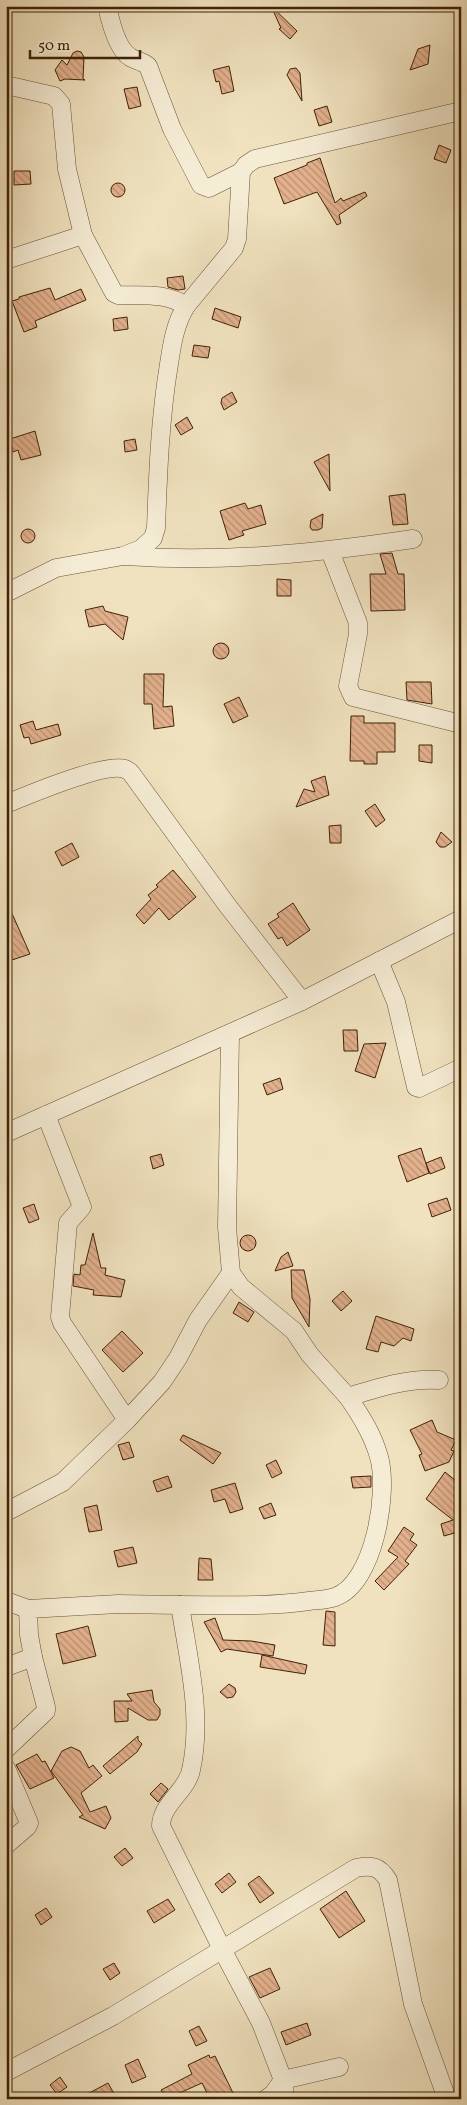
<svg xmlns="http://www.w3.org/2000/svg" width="467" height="2105" font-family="Vollkorn,serif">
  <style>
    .building { fill: url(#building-back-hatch); stroke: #3e2305 }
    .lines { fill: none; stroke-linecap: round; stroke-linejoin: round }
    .minor-casing { stroke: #6a5334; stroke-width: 19 }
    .minor { stroke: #f5ecd5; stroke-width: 18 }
  </style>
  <defs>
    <pattern id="building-back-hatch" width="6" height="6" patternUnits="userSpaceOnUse" patternTransform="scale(1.25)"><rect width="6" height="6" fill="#e3b18d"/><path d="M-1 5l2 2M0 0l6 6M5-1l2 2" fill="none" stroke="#b99071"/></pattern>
  </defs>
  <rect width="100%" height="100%" fill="#f0e2bf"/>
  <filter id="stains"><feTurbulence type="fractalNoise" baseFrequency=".004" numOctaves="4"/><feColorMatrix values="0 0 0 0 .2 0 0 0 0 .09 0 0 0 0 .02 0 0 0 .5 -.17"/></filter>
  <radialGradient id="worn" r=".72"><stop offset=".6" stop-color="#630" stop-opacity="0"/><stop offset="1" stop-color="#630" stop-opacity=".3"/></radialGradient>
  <g class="building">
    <polygon points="271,6 297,31 290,39 279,29 281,28"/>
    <polygon points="430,45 428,64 410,70 418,49"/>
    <polygon points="77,51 81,52 84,57 83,79 85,80 65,79 60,81 55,70 62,60 67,65 73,53"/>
    <polygon points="229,66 234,91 222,94 219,81 216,82 213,70"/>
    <polygon points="296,68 300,73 302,101 287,75 290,69"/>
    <polygon points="137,87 141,106 129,109 124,89"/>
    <polygon points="327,106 332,122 319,126 314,110"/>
    <polygon points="439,145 451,150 446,163 434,159"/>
    <polygon points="320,158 335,203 341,198 343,201 365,192 367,196 339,215 341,223 337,225 317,192 284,204 274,178 307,165 307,163"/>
    <polygon points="14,171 30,171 31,184 14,185"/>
    <circle cx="118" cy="190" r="7"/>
    <polygon points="183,276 185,289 178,290 168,287 167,278"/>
    <polygon points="50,288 55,300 81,289 86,300 35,321 37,327 24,332 12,301 19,299 19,297"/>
    <polygon points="215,308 241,317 238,328 212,319"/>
    <polygon points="127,317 128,329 114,331 113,319"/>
    <polygon points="194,345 210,347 208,358 192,356"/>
    <polygon points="232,392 237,402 224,410 221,403 222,398"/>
    <polygon points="187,417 193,428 181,435 175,425"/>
    <polygon points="35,431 41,455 21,460 18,450 13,452 10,439"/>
    <polygon points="135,439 137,450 125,452 124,441"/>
    <polygon points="329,454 330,491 314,462"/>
    <polygon points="405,494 408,524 393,525 389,496"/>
    <polygon points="245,503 248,509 261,505 266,524 242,531 244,535 229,540 220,511"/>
    <polygon points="323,514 322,528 318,530 312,530 310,527 311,520"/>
    <circle cx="28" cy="536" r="7"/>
    <polygon points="392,553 398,574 404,574 405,610 371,611 370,574 386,574 380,554"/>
    <polygon points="277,579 291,580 291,596 277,596"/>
    <polygon points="103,606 105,611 128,617 123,640 105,624 89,627 85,610"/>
    <circle cx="221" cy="651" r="8"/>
    <polygon points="144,674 164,674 163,707 172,706 174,726 154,729 152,704 144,704"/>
    <polygon points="406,682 431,682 432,704 407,700"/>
    <polygon points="239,697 248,716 233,723 224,704"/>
    <polygon points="351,716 364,716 364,723 395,723 395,752 377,752 377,764 364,764 364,761 350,761"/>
    <polygon points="33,721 36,730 58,724 61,735 31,744 29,737 24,738 20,725"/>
    <polygon points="419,745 432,745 432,763 419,761"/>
    <polygon points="325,776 329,795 296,807 304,789 315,792 311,781"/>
    <polygon points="375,804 385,820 376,827 365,811"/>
    <polygon points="341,825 341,843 330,843 329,826"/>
    <polygon points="441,832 452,842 445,847 440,847 436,842"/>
    <polygon points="72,843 79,857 62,866 55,852"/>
    <polygon points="173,870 196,897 169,920 159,908 144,924 136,915 151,899 148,895 158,887 156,885"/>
    <polygon points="6,900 30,954 6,962"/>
    <polygon points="293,903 310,930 287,946 282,937 278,939 268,924 279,917 277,914"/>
    <polygon points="343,1030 357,1030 358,1051 344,1051"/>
    <polygon points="386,1043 375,1078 355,1071 364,1044"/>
    <polygon points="280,1078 283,1089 267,1095 263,1084"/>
    <polygon points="421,1148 429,1173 407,1182 398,1156"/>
    <polygon points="161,1154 164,1165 153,1169 150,1157"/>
    <polygon points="441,1157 445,1168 430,1174 426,1163"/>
    <polygon points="447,1198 451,1210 432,1217 428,1204"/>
    <polygon points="34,1204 39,1219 29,1223 23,1208"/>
    <polygon points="93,1233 101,1268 106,1268 105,1275 125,1280 121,1297 93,1295 94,1290 73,1286 74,1274 80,1275 81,1265 85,1265"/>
    <circle cx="248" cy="1243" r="8"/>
    <polygon points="288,1252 293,1266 275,1271 281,1257"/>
    <polygon points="291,1270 304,1270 310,1299 309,1327 292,1298"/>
    <polygon points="343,1291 352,1301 341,1311 332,1301"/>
    <polygon points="239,1302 254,1312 248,1322 233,1313"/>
    <polygon points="376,1316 414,1329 411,1341 403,1338 394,1346 381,1342 378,1352 366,1349"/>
    <polygon points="122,1331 143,1353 123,1372 102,1350"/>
    <polygon points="432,1420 437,1432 456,1440 451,1450 454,1451 449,1462 425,1471 419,1455 422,1454 410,1430"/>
    <polygon points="183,1435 221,1453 213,1464 180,1440"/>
    <polygon points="129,1442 134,1457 123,1460 118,1445"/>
    <polygon points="276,1460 282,1473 272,1478 266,1465"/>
    <polygon points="445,1472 461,1485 461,1531 444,1536 441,1524 453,1520 426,1499"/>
    <polygon points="168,1476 172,1487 157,1492 153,1481"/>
    <polygon points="371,1476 371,1487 353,1488 351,1477"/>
    <polygon points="235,1483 243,1509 230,1513 225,1499 214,1502 211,1490"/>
    <polygon points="271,1503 276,1515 264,1519 259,1508"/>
    <polygon points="97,1505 102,1530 89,1532 84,1508"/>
    <polygon points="404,1527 414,1534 410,1540 417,1545 405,1561 409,1564 384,1590 375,1581 398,1557 388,1551"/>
    <polygon points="133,1547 137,1563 118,1567 114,1551"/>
    <polygon points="199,1558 211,1559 213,1580 198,1580"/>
    <polygon points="326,1611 335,1612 335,1646 323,1645"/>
    <polygon points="215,1618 223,1640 251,1641 275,1645 273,1656 227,1649 221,1652 204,1622"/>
    <polygon points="88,1626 96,1656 63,1664 56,1634"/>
    <polygon points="262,1655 307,1665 305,1674 260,1667"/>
    <polygon points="229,1684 235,1688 236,1692 233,1697 227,1698 220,1692"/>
    <polygon points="152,1690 154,1702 160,1709 160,1715 157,1720 148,1720 128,1708 128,1721 115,1722 114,1701 132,1701 127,1694"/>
    <polygon points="138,1736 138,1740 142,1744 137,1752 110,1774 103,1766"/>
    <polygon points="71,1747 80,1751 89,1768 93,1765 102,1776 81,1793 90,1812 106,1806 111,1818 105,1829 79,1817 83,1815 51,1771 62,1751"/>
    <polygon points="37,1754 42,1762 45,1761 54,1778 30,1789 16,1765"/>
    <polygon points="161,1783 168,1789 158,1802 150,1794"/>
    <polygon points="125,1848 133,1858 122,1866 114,1857"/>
    <polygon points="229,1873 236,1882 222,1893 215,1884"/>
    <polygon points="259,1876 274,1893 260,1903 248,1884"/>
    <polygon points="346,1891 365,1921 339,1938 320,1909"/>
    <polygon points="168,1899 175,1910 154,1923 147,1911"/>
    <polygon points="46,1908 52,1917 41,1925 35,1915"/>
    <polygon points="114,1963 120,1973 110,1980 103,1969"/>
    <polygon points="270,1968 280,1989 260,1998 249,1977"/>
    <polygon points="307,2023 311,2035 286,2045 281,2032"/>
    <polygon points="199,2026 207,2041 196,2046 189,2031"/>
    <polygon points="209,2055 210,2058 215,2056 233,2093 222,2099 210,2099 202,2083 166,2099 161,2090 192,2074 188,2065"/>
    <polygon points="138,2059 146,2077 132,2083 125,2065"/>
    <polygon points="60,2077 67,2087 57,2094 50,2085"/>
    <polygon points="108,2083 117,2099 78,2099"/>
  </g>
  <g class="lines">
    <defs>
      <g id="minor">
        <path d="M107,6C110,20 117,49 130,57C136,61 143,61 148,66L172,129L201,185L209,188L241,172"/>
        <path d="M6,85L54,96L61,104L67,169L83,235L114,293L118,295C142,296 165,292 186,306"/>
        <polyline points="6,260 83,235"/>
        <polyline points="330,551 358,623 358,634 348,686 353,697 461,724"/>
        <path d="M126,556C222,563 318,553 413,539"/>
        <path d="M6,593L56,568L123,556L141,549L153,538L156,528C158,473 160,418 169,364C172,344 175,324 186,306L234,248L237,239L241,172L246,165L255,159L461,111"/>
        <path d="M6,804C28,795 106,762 125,769C125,769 131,772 131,773L227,905L302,1001"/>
        <polyline points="379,961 396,1002 416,1087 419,1088 461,1068"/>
        <polyline points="230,1034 227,1227 231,1273"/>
        <polyline points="46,1115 82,1207 68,1223 60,1317 62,1323 127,1420"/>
        <polyline points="6,1133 302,1001 461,919"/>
        <polyline points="6,1512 63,1482 127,1420 162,1382 178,1358 198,1320 231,1273 241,1287 294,1331 310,1355 348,1397"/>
        <polyline points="6,1601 28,1609"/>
        <polyline points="6,1667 33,1657 29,1635 28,1609 118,1604 180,1605"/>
        <polyline points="6,1749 46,1711 46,1707 33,1657"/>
        <polyline points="6,1768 29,1823 27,1827 6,1845"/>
        <path d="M6,2072L113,2016L356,1868C372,1865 379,1866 388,1880L413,2004L447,2099"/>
        <path d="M266,2099L273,2094L283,2080L261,2023L223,1951L161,1826C161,1804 187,1791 191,1770C203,1716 188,1658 180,1605C223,1605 266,1607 309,1601C317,1600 327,1600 335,1597C374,1584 389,1492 379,1457C373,1435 361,1416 348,1397C377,1388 407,1378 439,1380"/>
        <polyline points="285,2099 283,2080 339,2067"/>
      </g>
    </defs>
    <use href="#minor" class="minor-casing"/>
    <use href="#minor" class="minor"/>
  </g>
  <rect width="467" height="2105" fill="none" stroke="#f0e2bf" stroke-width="25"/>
  <rect x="8" y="8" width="452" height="2090" fill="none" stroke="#3e2305" stroke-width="2.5"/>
  <rect x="12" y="12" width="442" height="2080" fill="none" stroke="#3e2305"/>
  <path d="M30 50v8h110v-8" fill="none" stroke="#3e2305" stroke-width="2.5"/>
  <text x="38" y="50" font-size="15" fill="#3e2305" stroke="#f5ecd5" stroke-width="4" paint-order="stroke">50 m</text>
  <rect width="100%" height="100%" filter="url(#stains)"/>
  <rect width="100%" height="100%" fill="url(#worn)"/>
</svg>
